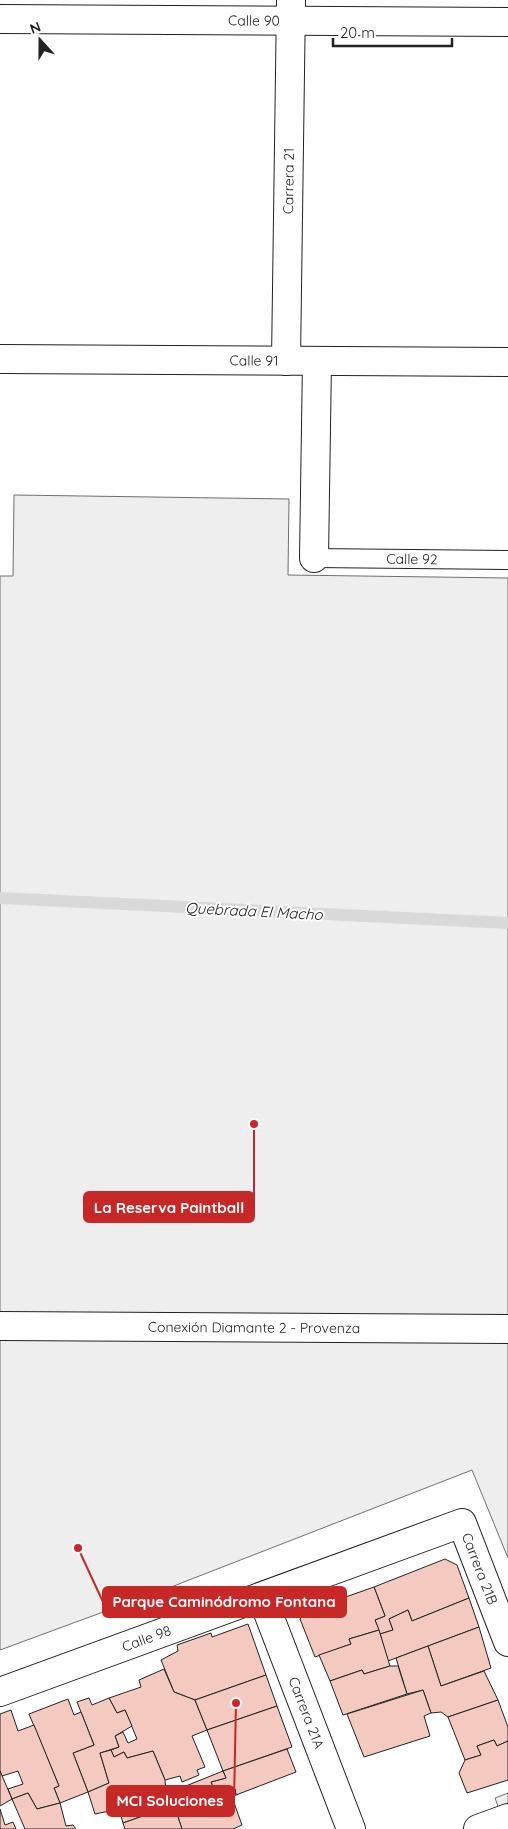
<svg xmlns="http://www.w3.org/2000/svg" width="508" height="1829" font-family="Quicksand,sans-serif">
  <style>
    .green { fill: #eee; stroke: #6f6f6f }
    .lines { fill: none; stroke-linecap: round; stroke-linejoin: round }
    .stream { stroke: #d9d9d9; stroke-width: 12 }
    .building { fill: #f3c9c0; stroke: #222 }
    .lane-casing { stroke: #222; stroke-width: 20 }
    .street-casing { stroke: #222; stroke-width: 30 }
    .secondary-casing { stroke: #222; stroke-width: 30 }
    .lane { stroke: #fff; stroke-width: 18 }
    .street { stroke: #fff; stroke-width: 28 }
    .secondary { stroke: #fff; stroke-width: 28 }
    .labels { text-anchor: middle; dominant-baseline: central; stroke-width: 4; stroke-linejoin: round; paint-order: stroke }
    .street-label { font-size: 14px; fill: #222; stroke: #fff }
    .water-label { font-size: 15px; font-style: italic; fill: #222; stroke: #fff }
    .leader { fill: none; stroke: #c62828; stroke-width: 2 }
    .callout-dot { fill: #c62828; stroke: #fff; stroke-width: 2 }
    .callout { fill: #c62828; stroke: #c62828; stroke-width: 2 }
    .callout-label { font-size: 15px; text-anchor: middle; font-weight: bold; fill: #fff }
  </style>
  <rect width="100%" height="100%" fill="#fff"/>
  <g class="green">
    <polygon points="14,495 289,499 288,575 508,578 508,1558 472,1470 171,1587 0,1650 0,576 13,576"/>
    <polygon points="508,1793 508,1809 500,1812 495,1798"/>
  </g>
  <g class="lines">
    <polyline class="stream" points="0,898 508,923"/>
  </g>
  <g class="building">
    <polygon points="445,1559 457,1565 469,1598 412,1621 408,1610 389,1619 393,1630 380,1634 375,1620 385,1616 374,1587"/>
    <polygon points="374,1587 385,1616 375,1620 379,1630 349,1639 351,1644 315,1657 300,1619 306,1611"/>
    <polygon points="469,1598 479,1627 388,1661 380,1634 393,1630 389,1619 408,1610 412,1621"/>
    <polygon points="248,1624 266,1675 195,1700 174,1692 161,1660 178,1651 177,1645 211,1633 212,1637"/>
    <polygon points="479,1627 491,1668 441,1686 428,1646"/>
    <polygon points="379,1630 390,1666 364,1674 362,1670 330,1681 319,1655 351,1644 349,1639"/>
    <polygon points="428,1646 441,1686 484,1671 498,1700 448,1717 441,1712 431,1713 423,1690 407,1694 396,1658"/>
    <polygon points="390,1666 398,1666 407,1694 343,1715 330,1681 362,1670 364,1674"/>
    <polygon points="164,1669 174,1692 195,1700 207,1730 192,1736 205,1767 197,1770 199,1775 182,1782 180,1776 165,1780 153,1751 127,1758 124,1752 114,1757 111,1750 119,1747 115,1736 123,1732 128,1743 137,1739 125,1710 117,1713 109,1698 141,1687 139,1680"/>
    <polygon points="266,1675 277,1706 207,1730 195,1700"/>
    <polygon points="423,1690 431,1713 424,1716 430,1736 364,1757 347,1714"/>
    <polygon points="89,1698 92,1705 109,1698 117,1713 125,1710 132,1726 115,1736 119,1747 100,1753 109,1783 88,1792 73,1753 94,1745 77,1702"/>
    <polygon points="68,1699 74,1715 81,1712 94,1745 73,1753 88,1792 60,1803 54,1788 59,1786 29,1714"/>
    <polygon points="498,1700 508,1727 508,1741 497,1746 494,1740 477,1746 481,1755 465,1760 448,1717"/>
    <polygon points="277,1706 292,1747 223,1771 207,1730"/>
    <polygon points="11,1710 18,1731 34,1725 59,1786 54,1788 60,1803 37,1809 28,1793 12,1799 8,1789 23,1784 18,1771 2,1776 0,1771 0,1714"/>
    <polygon points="494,1740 497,1746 508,1741 508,1780 467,1793 459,1773 465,1760 481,1755 477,1746"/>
    <polygon points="287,1749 296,1772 236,1795 235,1789 217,1797 211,1782 226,1778 223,1771"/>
    <polygon points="111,1750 114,1757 124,1752 127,1758 153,1751 165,1780 166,1794 223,1771 226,1778 211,1782 217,1797 235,1789 236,1795 232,1797 242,1825 233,1829 182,1829 174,1805 123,1823 119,1809 95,1814 88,1792 109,1783 100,1753"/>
    <polygon points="0,1771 12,1799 0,1806"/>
    <polygon points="28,1793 37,1809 60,1803 66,1826 73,1825 76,1829 25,1829 12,1799"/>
    <polygon points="174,1805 182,1829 125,1829 123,1823"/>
    <polygon points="0,1809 5,1825 13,1822 16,1829 0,1829"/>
  </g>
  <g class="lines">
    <defs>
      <g id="lane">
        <path id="s1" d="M314,558L508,560"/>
      </g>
      <g id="street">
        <path id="s2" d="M0,19L508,22"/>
        <path id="s3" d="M0,359L508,362"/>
        <path id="s4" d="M286,361L291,0"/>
        <polyline points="314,558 317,361"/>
        <path id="s5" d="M262,1597L351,1829"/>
        <path id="s6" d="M0,1692L462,1523L508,1642"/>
        <polyline points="478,1829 508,1818"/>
      </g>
      <g id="secondary">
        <path id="s7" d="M0,1326L508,1329"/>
      </g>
    </defs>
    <use href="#lane" class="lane-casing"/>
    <use href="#street" class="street-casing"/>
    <use href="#secondary" class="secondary-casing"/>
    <use href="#lane" class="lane"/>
    <use href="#street" class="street"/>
    <use href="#secondary" class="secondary"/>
  </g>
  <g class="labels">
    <g class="street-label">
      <text stroke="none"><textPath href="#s2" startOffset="254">Calle 90</textPath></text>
      <text stroke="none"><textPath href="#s4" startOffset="180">Carrera 21</textPath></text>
      <text stroke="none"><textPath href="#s3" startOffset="254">Calle 91</textPath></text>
      <text stroke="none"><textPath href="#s1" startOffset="98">Calle 92</textPath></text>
      <text stroke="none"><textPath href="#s7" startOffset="254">Conexión Diamante 2 - Provenza</textPath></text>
      <text stroke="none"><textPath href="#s6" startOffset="541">Carrera 21B</textPath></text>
      <text stroke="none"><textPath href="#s6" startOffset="156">Calle 98</textPath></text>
      <text stroke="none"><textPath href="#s5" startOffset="124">Carrera 21A</textPath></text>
    </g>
    <g class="water-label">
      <text transform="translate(254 911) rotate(3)">Quebrada El Macho</text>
    </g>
  </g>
  <path class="leader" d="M254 1124L254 1207M78 1548L103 1602M236 1703L234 1801"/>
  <g class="callout-dot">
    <circle cx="254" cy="1124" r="5"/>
    <circle cx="78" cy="1548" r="5"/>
    <circle cx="236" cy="1703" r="5"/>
  </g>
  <g class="callout">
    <rect x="84" y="1192" width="170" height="30" rx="5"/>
    <rect x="103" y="1587" width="243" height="30" rx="5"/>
    <rect x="107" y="1786" width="127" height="30" rx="5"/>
  </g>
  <g class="callout-label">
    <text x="169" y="1213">La Reserva Paintball</text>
    <text x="224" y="1607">Parque Caminódromo Fontana</text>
    <text x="170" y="1806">MCI Soluciones</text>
  </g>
  <g transform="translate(40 40) rotate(339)" stroke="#ffffff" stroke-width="4" paint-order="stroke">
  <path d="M0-4L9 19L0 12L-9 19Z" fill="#222222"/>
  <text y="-8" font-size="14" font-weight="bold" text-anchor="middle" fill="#222222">N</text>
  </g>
  <path d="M333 38v8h119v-8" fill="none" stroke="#222222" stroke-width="2.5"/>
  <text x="340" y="38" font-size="15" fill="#222222" stroke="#ffffff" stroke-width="4" paint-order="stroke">20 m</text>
</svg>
